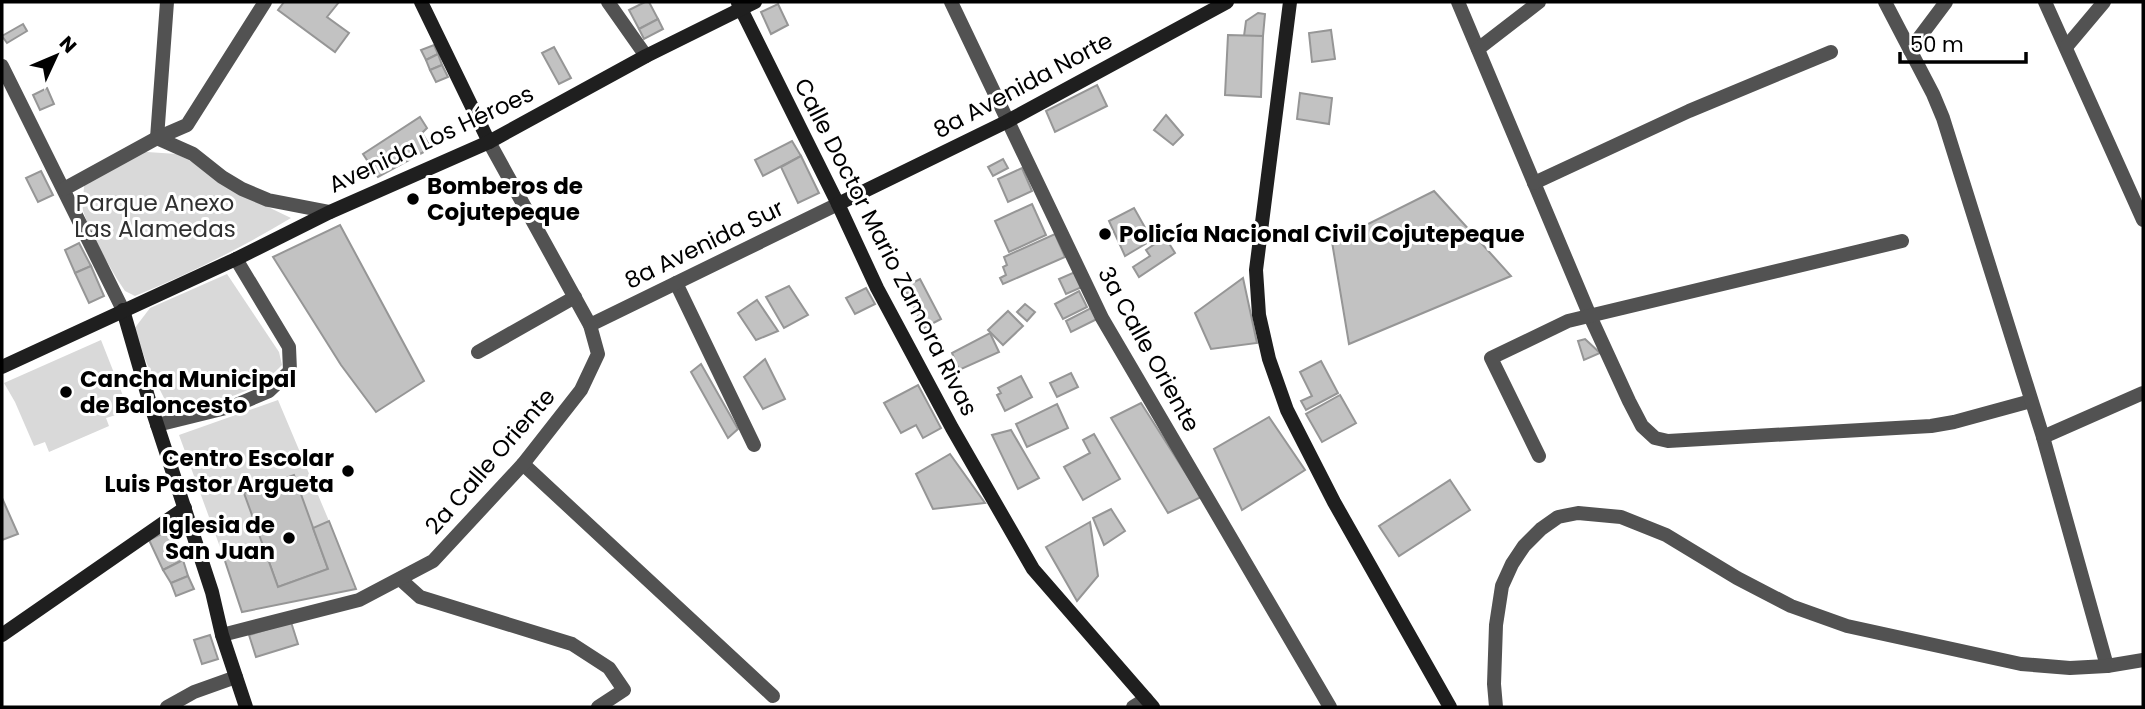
<svg xmlns="http://www.w3.org/2000/svg" width="2145" height="709" font-family="Poppins,sans-serif">
  <style>
    .green { fill: #d9d9d9 }
    .building { fill: #c2c2c2; stroke: #969696; stroke-width: 2 }
    .lines { fill: none; stroke-linecap: round; stroke-linejoin: round }
    .street { stroke: #525252; stroke-width: 14 }
    .secondary { stroke: #1f1f1f; stroke-width: 14 }
    .poi-dot { fill: #000; stroke: #fff; stroke-width: 2.5 }
    .labels { text-anchor: middle; dominant-baseline: central; stroke-width: 6; stroke-linejoin: round; paint-order: stroke }
    .street-label { font-size: 23px; fill: #000; stroke: #fff }
    .poi-label { font-size: 23px; font-weight: bold; fill: #000; stroke: #fff; text-anchor: start }
    .park-label { font-size: 23px; fill: #303030; stroke: #fff }
  </style>
  <rect width="100%" height="100%" fill="#fff"/>
  <g class="green">
    <path d="M132,151L177,154L200,166L239,193L291,218C241,248 189,274 135,296L125,291L117,279L92,236L82,208L85,177Z"/>
    <path d="M227,274L279,352L282,365C254,396 208,405 169,408L147,364L134,329L150,308Z"/>
    <polygon points="101,340 129,411 106,418 109,426 49,452 45,442 34,446 15,402 4,383"/>
    <polygon points="278,400 329,521 313,528 294,475 244,493 264,548 224,558 179,435"/>
  </g>
  <g class="building">
    <polygon points="284,2 339,2 327,17 349,33 335,52 278,10"/>
    <polygon points="645,2 649,2 658,19 639,29 629,10"/>
    <polygon points="778,4 788,25 771,34 761,12"/>
    <polygon points="1258,13 1265,14 1263,36 1244,36 1246,21"/>
    <polygon points="658,19 663,29 644,39 639,29"/>
    <polygon points="23,24 27,31 7,43 2,36"/>
    <polygon points="1331,30 1335,59 1312,62 1309,33"/>
    <polygon points="1228,35 1263,36 1261,97 1225,95"/>
    <polygon points="434,45 438,54 426,60 421,50"/>
    <polygon points="554,47 571,78 559,84 542,53"/>
    <polygon points="438,54 442,65 430,70 426,60"/>
    <polygon points="442,65 448,77 436,82 430,70"/>
    <polygon points="1097,85 1107,106 1055,132 1046,111"/>
    <polygon points="47,88 54,104 40,110 33,95"/>
    <polygon points="1300,93 1332,98 1329,124 1297,119"/>
    <polygon points="1166,115 1183,135 1173,145 1154,130"/>
    <polygon points="420,117 427,128 422,133 431,148 378,177 363,154"/>
    <polygon points="792,141 801,156 763,176 755,160"/>
    <polygon points="801,156 819,193 798,203 781,167"/>
    <polygon points="1003,159 1008,168 993,176 988,167"/>
    <polygon points="1022,168 1032,191 1008,202 998,179"/>
    <polygon points="41,171 53,195 38,202 26,178"/>
    <polygon points="1434,191 1511,276 1349,344 1332,242"/>
    <polygon points="1032,204 1046,235 1009,252 995,221"/>
    <polygon points="1134,208 1152,240 1125,256 1109,221"/>
    <polygon points="340,225 424,381 376,412 341,365 273,257"/>
    <polygon points="1055,234 1065,257 1003,284 1000,278 1006,275 1003,267 1007,265 1004,257"/>
    <polygon points="1165,237 1175,253 1139,277 1133,267 1150,256 1146,250"/>
    <polygon points="79,243 91,266 75,273 65,250"/>
    <polygon points="91,266 104,296 89,303 75,273"/>
    <polygon points="1075,272 1082,287 1066,294 1059,279"/>
    <polygon points="1243,278 1257,343 1211,349 1195,313"/>
    <polygon points="920,279 941,319 924,328 904,287"/>
    <polygon points="789,286 808,315 784,328 766,297"/>
    <polygon points="866,288 875,304 855,314 846,298"/>
    <polygon points="1079,291 1087,307 1063,319 1055,304"/>
    <polygon points="757,300 778,331 756,340 738,313"/>
    <polygon points="1025,304 1035,312 1027,321 1017,312"/>
    <polygon points="1093,307 1099,318 1071,332 1066,321"/>
    <polygon points="1008,311 1023,326 1003,345 988,330"/>
    <polygon points="990,333 999,352 959,370 952,353"/>
    <polygon points="1585,339 1600,353 1584,360 1578,341"/>
    <polygon points="765,359 785,399 763,409 744,377"/>
    <polygon points="1321,361 1338,393 1306,410 1301,401 1312,396 1300,372"/>
    <polygon points="701,364 738,429 728,438 691,372"/>
    <polygon points="1071,373 1078,387 1057,397 1050,383"/>
    <polygon points="1021,376 1032,397 1005,411 997,395 1001,393 998,388"/>
    <polygon points="918,385 941,428 923,438 916,425 901,433 884,403"/>
    <polygon points="1340,395 1356,423 1322,442 1306,414"/>
    <polygon points="1141,403 1201,497 1168,513 1111,418"/>
    <polygon points="1057,404 1068,428 1027,447 1016,424"/>
    <polygon points="1269,417 1305,470 1242,510 1214,449"/>
    <polygon points="1011,430 1039,478 1018,489 992,435"/>
    <polygon points="1094,434 1120,479 1083,500 1064,467 1090,453 1083,440"/>
    <polygon points="950,454 985,503 933,509 916,474"/>
    <polygon points="294,475 328,569 278,587 244,493"/>
    <polygon points="1450,480 1470,510 1399,556 1379,526"/>
    <polygon points="2,498 18,534 2,540"/>
    <polygon points="1111,509 1125,531 1104,545 1093,518"/>
    <polygon points="329,521 356,589 242,612 224,558 264,548 278,587 328,569 313,528"/>
    <polygon points="1090,522 1098,576 1077,601 1046,547"/>
    <polygon points="165,532 175,535 183,560 163,570 149,540"/>
    <polygon points="183,560 188,576 171,583 163,570"/>
    <polygon points="188,576 194,589 176,596 171,583"/>
    <polygon points="291,622 298,644 256,657 249,635"/>
    <polygon points="210,635 218,659 202,664 194,640"/>
  </g>
  <g class="lines">
    <g class="street">
      <polyline points="608,2 646,56"/>
      <polyline points="951,2 1102,318 1330,707"/>
      <polyline points="1458,2 1590,316 1629,401 1642,426 1655,438 1668,441 1931,426 1954,422 2031,401"/>
      <polyline points="1885,2 1933,94 1943,118 2043,437 2107,666"/>
      <polyline points="2045,2 2143,220"/>
      <polyline points="2067,46 2104,2"/>
      <polyline points="1478,49 1539,2"/>
      <polyline points="1910,50 1946,2"/>
      <polyline points="2,66 123,310"/>
      <polyline points="157,138 193,154 222,177 242,189 268,200 330,212"/>
      <polyline points="157,138 167,2"/>
      <polyline points="1534,183 1689,111 1831,52"/>
      <polyline points="64,189 157,138 187,125 265,2"/>
      <polyline points="676,283 754,445"/>
      <polyline points="590,325 838,204"/>
      <polyline points="478,352 575,297"/>
      <polyline points="157,425 234,406 269,391 290,371 289,347 236,259"/>
      <polyline points="2043,437 2143,393"/>
      <polyline points="1539,456 1491,358 1568,321 1902,241"/>
      <polyline points="523,464 773,696"/>
      <polyline points="400,579 420,597 572,644 609,668 624,690 598,707"/>
      <polyline points="222,635 359,600 433,561 523,464 581,390 598,354 590,325 489,142"/>
      <polyline points="167,707 194,692 236,677"/>
      <polyline points="1133,707 1146,699"/>
      <polyline points="1496,707 1494,684 1496,625 1502,586 1512,564 1524,546 1541,529 1558,517 1578,513 1621,517 1666,535 1737,578 1791,606 1847,626 2021,664 2070,668 2107,666 2143,660"/>
    </g>
    <g class="secondary">
      <polyline points="421,2 489,142"/>
      <polyline points="1290,2 1256,270 1259,315 1269,359 1287,410 1334,502 1450,707"/>
      <polyline points="738,3 838,204 877,288 952,428 1033,569 1153,707"/>
      <polyline points="838,204 1006,122 1227,2"/>
      <polyline points="123,310 149,400 212,592 222,635 246,707"/>
      <polyline points="2,367 236,259 330,212 489,142 646,56 755,2"/>
      <polyline points="2,635 185,508"/>
    </g>
  </g>
  <g class="poi-dot">
    <circle cx="413" cy="199" r="7"/>
    <circle cx="1105" cy="234" r="7"/>
    <circle cx="66" cy="392" r="7"/>
    <circle cx="348" cy="471" r="7"/>
    <circle cx="289" cy="538" r="7"/>
  </g>
  <g class="labels">
    <g class="street-label">
      <text transform="translate(1023 85) rotate(-28)">8a Avenida Norte</text>
      <text transform="translate(431 139) rotate(-25)">Avenida Los Héroes</text>
      <text transform="translate(704 244) rotate(-26)">8a Avenida Sur</text>
      <text transform="translate(886 247) rotate(63)">Calle Doctor Mario Zamora Rivas</text>
      <text transform="translate(1149 349) rotate(61)">3a Calle Oriente</text>
      <text transform="translate(490 461) rotate(-49)">2a Calle Oriente</text>
    </g>
    <g class="poi-label">
      <text x="427" y="186">Bomberos de<tspan x="427" dy="26">Cojutepeque</tspan></text>
      <text x="1119" y="234">Policía Nacional Civil Cojutepeque</text>
      <text x="80" y="379">Cancha Municipal<tspan x="80" dy="26">de Baloncesto</tspan></text>
      <text x="334" y="458" text-anchor="end">Centro Escolar<tspan x="334" dy="26">Luis Pastor Argueta</tspan></text>
      <text x="275" y="525" text-anchor="end">Iglesia de<tspan x="275" dy="26">San Juan</tspan></text>
    </g>
    <g class="park-label">
      <text x="155" y="203">Parque Anexo<tspan x="155" dy="26">Las Alamedas</tspan></text>
    </g>
  </g>
  <rect width="2145" height="709" fill="none" stroke="#000000" stroke-width="7"/>
  <g transform="translate(56 56) rotate(46)" stroke="#ffffff" stroke-width="5" paint-order="stroke">
  <path d="M0-5L12 26L0 18L-12 26Z" fill="#000000"/>
  <text y="-10" font-size="19" font-weight="bold" text-anchor="middle" fill="#000000">N</text>
  </g>
  <path d="M1900 52v10h126v-10" fill="none" stroke="#000000" stroke-width="3.5"/>
  <text x="1910" y="52" font-size="21" fill="#000000" stroke="#ffffff" stroke-width="5" paint-order="stroke">50 m</text>
</svg>
